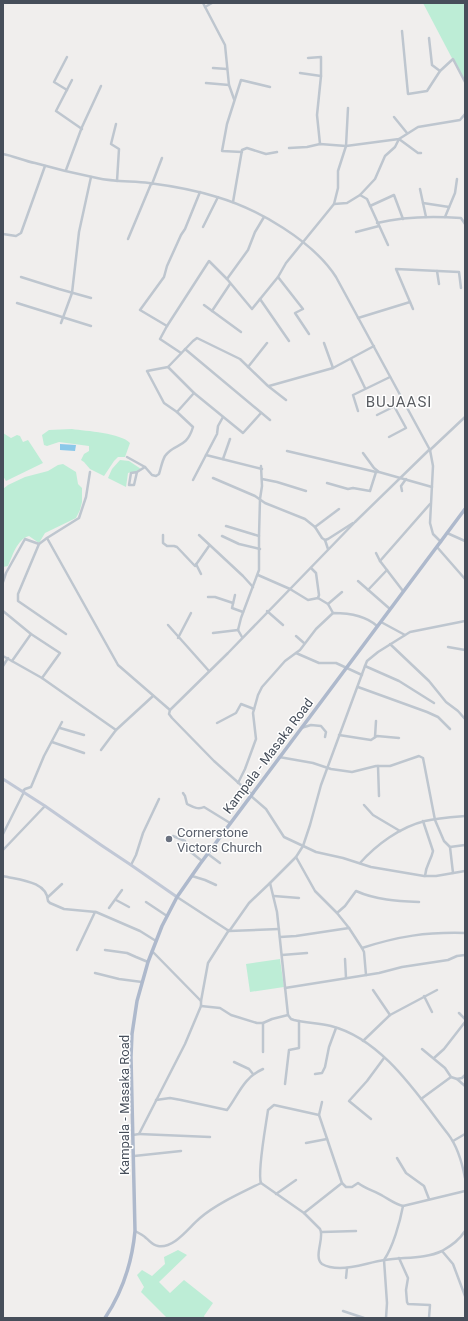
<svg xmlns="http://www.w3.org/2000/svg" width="468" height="1321" font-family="Roboto,sans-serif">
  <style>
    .green { fill: #bdedd6 }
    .water { fill: #8bc8e9 }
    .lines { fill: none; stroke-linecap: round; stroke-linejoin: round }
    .street { stroke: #bec6cf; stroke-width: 2.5 }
    .secondary { stroke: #c1c8d6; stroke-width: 3 }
    .primary { stroke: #aeb9cc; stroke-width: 3.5 }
    .worship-dot { fill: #6b7280; stroke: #fff; stroke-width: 1.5 }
    .labels { text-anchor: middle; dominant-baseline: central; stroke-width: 3; stroke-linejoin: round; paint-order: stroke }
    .street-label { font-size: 13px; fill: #464e5a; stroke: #fff }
    .worship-label { font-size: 13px; fill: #5b616d; stroke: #fff; text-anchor: start }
    .quarter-label { font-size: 15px; letter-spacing: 1px; fill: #5a5d62; stroke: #fff }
  </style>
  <rect width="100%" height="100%" fill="#f0eeed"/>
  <g class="green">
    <polygon points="423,3 465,3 465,83"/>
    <path d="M72,429C86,431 121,433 130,443L125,457H118L114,461L104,476L90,469L84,462L81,460L84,454L89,451V446L59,442L47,446L44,445L42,435L49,430Z"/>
    <polygon points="3,433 11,438 17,435 20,436 23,442 28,440 43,463 6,481 3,476"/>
    <polygon points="120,460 129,461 141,469 137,472 132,472 128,473 126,487 108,478 112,469"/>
    <path d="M63,464L76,472L78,484L82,488V502L80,510L76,518L45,533L39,543L29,536C17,539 12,557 8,566L3,567V489L8,485L25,477L48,471L58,465Z"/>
    <polygon points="280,959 284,987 250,992 246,964"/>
    <polygon points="178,1250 187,1255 159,1282 170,1293 184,1280 213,1303 204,1316 205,1318 167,1318 141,1292 144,1287 137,1275 142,1270 152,1276 165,1264 164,1257"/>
  </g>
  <polygon class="water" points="60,444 76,445 75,451 60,450"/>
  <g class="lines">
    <g class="street">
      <polyline points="203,3 225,45 229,85 234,99"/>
      <polyline points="205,7 212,3"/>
      <polyline points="402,31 408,94 427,91 440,71 453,59 465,82"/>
      <polyline points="429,38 432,65 440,71"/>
      <polyline points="67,57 54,82 67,90"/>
      <polyline points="308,58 321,57 321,76 317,115 320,144"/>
      <polyline points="213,68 227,69"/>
      <polyline points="300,73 321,76"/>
      <polyline points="72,80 56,111 82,129"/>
      <polyline points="206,83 229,85"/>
      <polyline points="394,117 407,133"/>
      <polyline points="116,124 111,144 119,149 117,181"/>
      <polyline points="289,148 307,147 320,144 346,146 399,139 418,127 460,120 465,114"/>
      <polyline points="242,152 222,151 227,124 241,80 270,87"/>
      <path d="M3,154C14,156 24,161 35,163C56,169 77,174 97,178C114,182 132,181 149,183C172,186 195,190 217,197C258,209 313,241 336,277L430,450L433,466L430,523L433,534L441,542"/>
      <polyline points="66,170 82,127 101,86"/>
      <polyline points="152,184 162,158"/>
      <polyline points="420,189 426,217"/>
      <polyline points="360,195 367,199 388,245"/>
      <polyline points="233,202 242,150 247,148 266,154 277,152"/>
      <polyline points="423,203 449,207"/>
      <polyline points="334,204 347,203 360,195 375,179 385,156 395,147 399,139 418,153 421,153"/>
      <polyline points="370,206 394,195 403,219"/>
      <polyline points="445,217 455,193 457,179"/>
      <path d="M377,223C405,216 433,216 461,218L465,224"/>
      <polyline points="203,227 218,197"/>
      <polyline points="356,232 379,226"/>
      <polyline points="3,234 16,236 21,233 45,166"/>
      <polyline points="128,239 151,184"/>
      <polyline points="437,271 439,284"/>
      <polyline points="21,277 59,289 91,298"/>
      <polyline points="278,277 303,309 295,313 309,334"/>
      <polyline points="227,279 248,250 255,232 264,217"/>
      <polyline points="260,299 289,341"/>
      <polyline points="17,303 91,326"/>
      <polyline points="204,305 241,332"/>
      <polyline points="413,309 396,269 459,272 461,288"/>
      <polyline points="212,311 230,284"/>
      <polyline points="358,318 410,302"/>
      <polyline points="61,323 72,293 79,232 91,177"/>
      <polyline points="167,326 140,310 164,277 167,266 181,235 185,229 200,192"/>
      <polyline points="324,343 333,368"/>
      <polyline points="185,349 270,420"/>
      <polyline points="181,353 160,339 167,326 209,261 227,279 252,309 278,277 286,263 334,204 338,188 338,171 346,146 348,108"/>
      <polyline points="351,359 365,388"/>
      <polyline points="168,367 194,393 243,433 261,413"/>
      <polyline points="248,367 267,343"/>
      <polyline points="269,386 333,368 374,346"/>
      <polyline points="358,411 353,395 390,377"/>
      <polyline points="177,412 194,393"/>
      <polyline points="377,415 403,402"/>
      <polyline points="389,437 406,428 394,406"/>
      <polyline points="430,450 465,417"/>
      <polyline points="287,451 376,472"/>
      <polyline points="363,453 374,468 379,472 432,487"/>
      <polyline points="206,455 262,469"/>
      <path d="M127,457L145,467L152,475L156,476L159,474C161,468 162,461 165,456C175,442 186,450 193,427L177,412L164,403L147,371L168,367L193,341L197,338L240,359L268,386L286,400"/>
      <polyline points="223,459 230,439"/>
      <polyline points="137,472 131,473 129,485 134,485 137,472 145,467"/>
      <polyline points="213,478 255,496 265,503 305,519 315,527 322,538 325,540 328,539 353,523"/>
      <polyline points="262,479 277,482 306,491"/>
      <polyline points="193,480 217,434 218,426 223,417"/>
      <polyline points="327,483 348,489 353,488 370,491 376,472 378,472"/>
      <polyline points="402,491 401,486 406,479"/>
      <polyline points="226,526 259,536"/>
      <polyline points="315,527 339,509"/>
      <polyline points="447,533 465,541"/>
      <polyline points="163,535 163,543 167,546 174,546 177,547 195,566 209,546"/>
      <polyline points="199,535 243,576 253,587"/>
      <polyline points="222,536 239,544 260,549"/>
      <polyline points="47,538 118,665 170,710"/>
      <polyline points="325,540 328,549"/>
      <polyline points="39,544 18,594 18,601 66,634"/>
      <polyline points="437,547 465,579"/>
      <polyline points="376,553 380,561 403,591"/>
      <polyline points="380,561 430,504"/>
      <polyline points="196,564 201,574"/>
      <polyline points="311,568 316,573 319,595 318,598"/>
      <polyline points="258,575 290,589 308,600 318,598 328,604 333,613"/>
      <polyline points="358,581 390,609"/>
      <polyline points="3,582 6,573 25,539 39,544 47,538 79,518 86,497 90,472"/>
      <polyline points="368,590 387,570"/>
      <polyline points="235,595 232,608 243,612"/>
      <polyline points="208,597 215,597 233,603"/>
      <polyline points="328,604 342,592"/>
      <polyline points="3,611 31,634 60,653 42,678"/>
      <polyline points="267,611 283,625"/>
      <polyline points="381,622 405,635"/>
      <polyline points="168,625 209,671"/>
      <polyline points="238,630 241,618 259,570 259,536 260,499 262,486 261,466"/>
      <polyline points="238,630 242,637"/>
      <polyline points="213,633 238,630"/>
      <polyline points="296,636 304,643"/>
      <polyline points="178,638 191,613"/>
      <polyline points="390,644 429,681 446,702 458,711 465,719"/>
      <polyline points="448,647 465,650"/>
      <polyline points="296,653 319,663 336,663 362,675"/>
      <polyline points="3,656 42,678 116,730"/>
      <polyline points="12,661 31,634"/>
      <polyline points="3,666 8,658"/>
      <polyline points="365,666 399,681 434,703"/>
      <polyline points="358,687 427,712 438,717 450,729"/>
      <polyline points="217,723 236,713 241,704 254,709"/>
      <polyline points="60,728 84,735"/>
      <polyline points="301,728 311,725 321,726 326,732 325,737"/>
      <polyline points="339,735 371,740 377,736 399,738"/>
      <polyline points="375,737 376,721"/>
      <polyline points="52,742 84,753"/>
      <polyline points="101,750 116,730 153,696"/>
      <polyline points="279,757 313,763 331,769 352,772 376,766 390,766 419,756 423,758 435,820 444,841 450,847 453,873"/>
      <polyline points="378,766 379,796"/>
      <path d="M238,783L245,769L256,739L253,713L258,695L262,687L285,661L300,650L316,629L333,613C349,613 365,615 377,626"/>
      <polyline points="23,791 25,789 31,787 44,756 62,722"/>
      <path d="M183,793L185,796L187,804C193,807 198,810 204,807L230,823"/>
      <polyline points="251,794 214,761 172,718 169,714 170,710 228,653 355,522 430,449"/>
      <polyline points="251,796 266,809 284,837 316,852 343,858 371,867 424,876 436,876 465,871"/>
      <polyline points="364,805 373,815 400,831"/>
      <path d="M423,821L433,851C431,861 426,864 425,876"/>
      <polyline points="3,834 24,792"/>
      <polyline points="173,836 185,841 187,849 202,861"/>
      <polyline points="450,847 465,845"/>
      <polyline points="3,850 45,806"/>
      <polyline points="208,854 220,863"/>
      <polyline points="296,857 315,891 337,913 349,928 362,948 364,952 366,975"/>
      <path d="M360,863C376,845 400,827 425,821C437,818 452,817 465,816"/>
      <polyline points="131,865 136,855 143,833 159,799"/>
      <path d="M3,876C19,880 47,881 48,901L50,903L64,909L96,912L140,931L156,941"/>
      <polyline points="192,876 205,880 216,885"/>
      <polyline points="274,896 299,898"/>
      <polyline points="48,897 62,884"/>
      <polyline points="177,897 229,931 279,929"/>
      <polyline points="116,900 129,907"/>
      <polyline points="146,902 167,916"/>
      <polyline points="109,908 122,890"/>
      <path d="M337,913L345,906L356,891C376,900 397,901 419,902"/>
      <polyline points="230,930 249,903 270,883"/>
      <polyline points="280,937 296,936 349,928"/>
      <path d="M362,948C399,936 426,932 465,933"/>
      <polyline points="77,950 95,912"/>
      <polyline points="105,950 127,953 136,957 148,962"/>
      <polyline points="282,955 307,953"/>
      <polyline points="345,959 346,978"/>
      <polyline points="95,973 119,979 142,982"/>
      <polyline points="285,988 379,973 402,967 448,960 457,956 465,955"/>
      <polyline points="373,990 390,1015"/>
      <polyline points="424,996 432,1012"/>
      <polyline points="201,1001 208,963 229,930"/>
      <path d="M201,1006L220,1008L231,1015L257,1023H263L272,1019L288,1015L291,1019L294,1020C306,1023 319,1023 331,1026C382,1039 417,1094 448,1134C458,1147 462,1162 465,1178"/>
      <polyline points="459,1013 465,1019"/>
      <polyline points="288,1015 277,912 270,883 296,857 303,846 310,825 321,785 365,666 367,661 378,652 410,632 465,621"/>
      <polyline points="363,1041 390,1015 437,990"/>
      <polyline points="422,1049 445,1068 451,1077 457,1079 465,1086"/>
      <polyline points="263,1052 263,1023"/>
      <polyline points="434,1058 444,1049 465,1022"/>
      <polyline points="234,1062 249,1069 253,1074"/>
      <polyline points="315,1074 322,1073 325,1067 329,1047 336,1028"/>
      <polyline points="457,1079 462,1078 465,1075"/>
      <polyline points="285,1084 289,1050 299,1048 299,1021"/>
      <polyline points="421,1099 451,1077"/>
      <path d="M156,1100L170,1098L181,1100L227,1110C239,1094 243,1078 263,1069"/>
      <path d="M322,1102L319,1115L342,1183L346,1187H352L358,1183C366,1189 375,1191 383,1196C390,1200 395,1204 403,1206L465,1191"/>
      <polyline points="371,1119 349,1101 367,1081 384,1058"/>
      <polyline points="139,1134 210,1137"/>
      <polyline points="133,1135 139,1134 185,1044 201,1006 201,1001 152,951"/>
      <polyline points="453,1141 465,1134"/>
      <polyline points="306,1143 327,1139"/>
      <polyline points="134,1156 181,1151"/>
      <polyline points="397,1158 406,1173 424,1186 429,1199"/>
      <path d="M261,1183C257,1172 266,1125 268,1110L274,1105L319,1115"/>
      <polyline points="276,1194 296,1180"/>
      <polyline points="304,1213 342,1183"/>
      <path d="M135,1231C139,1233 143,1235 146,1238C150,1241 152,1245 158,1246C174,1249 189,1227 200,1218C218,1203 241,1193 261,1183L304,1213L320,1229C325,1237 313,1257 322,1264C327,1267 335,1268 340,1268C355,1268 370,1262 385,1260C403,1257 425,1259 442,1251C451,1246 460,1239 465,1231"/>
      <polyline points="322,1232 356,1231"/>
      <polyline points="442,1251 453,1264 465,1296"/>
      <polyline points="399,1258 408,1278 406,1290 407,1302 408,1304 430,1305 429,1318"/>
      <polyline points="346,1278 347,1268"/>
      <polyline points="343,1311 364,1318"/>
      <path d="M386,1318L387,1303L384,1260C393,1247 400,1222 403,1206"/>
    </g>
    <polyline class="secondary" points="3,779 45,806 101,845 131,865 177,897"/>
    <path class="primary" d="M105,1318C123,1291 132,1263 135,1231L131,1057L132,1034L137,1001L148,962L162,926L177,897L200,864L465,509"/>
  </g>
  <circle class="worship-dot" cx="169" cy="839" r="4"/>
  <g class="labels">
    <g class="street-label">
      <text transform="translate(268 756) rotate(-53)">Kampala - Masaka Road</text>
      <text transform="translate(124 1105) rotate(-90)">Kampala - Masaka Road</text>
    </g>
    <g class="worship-label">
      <text x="177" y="832">Cornerstone<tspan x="177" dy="15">Victors Church</tspan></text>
    </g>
    <g class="quarter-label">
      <text x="399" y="402">BUJAASI</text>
    </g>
  </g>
  <rect width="468" height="1321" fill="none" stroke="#464e5a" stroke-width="8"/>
</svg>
